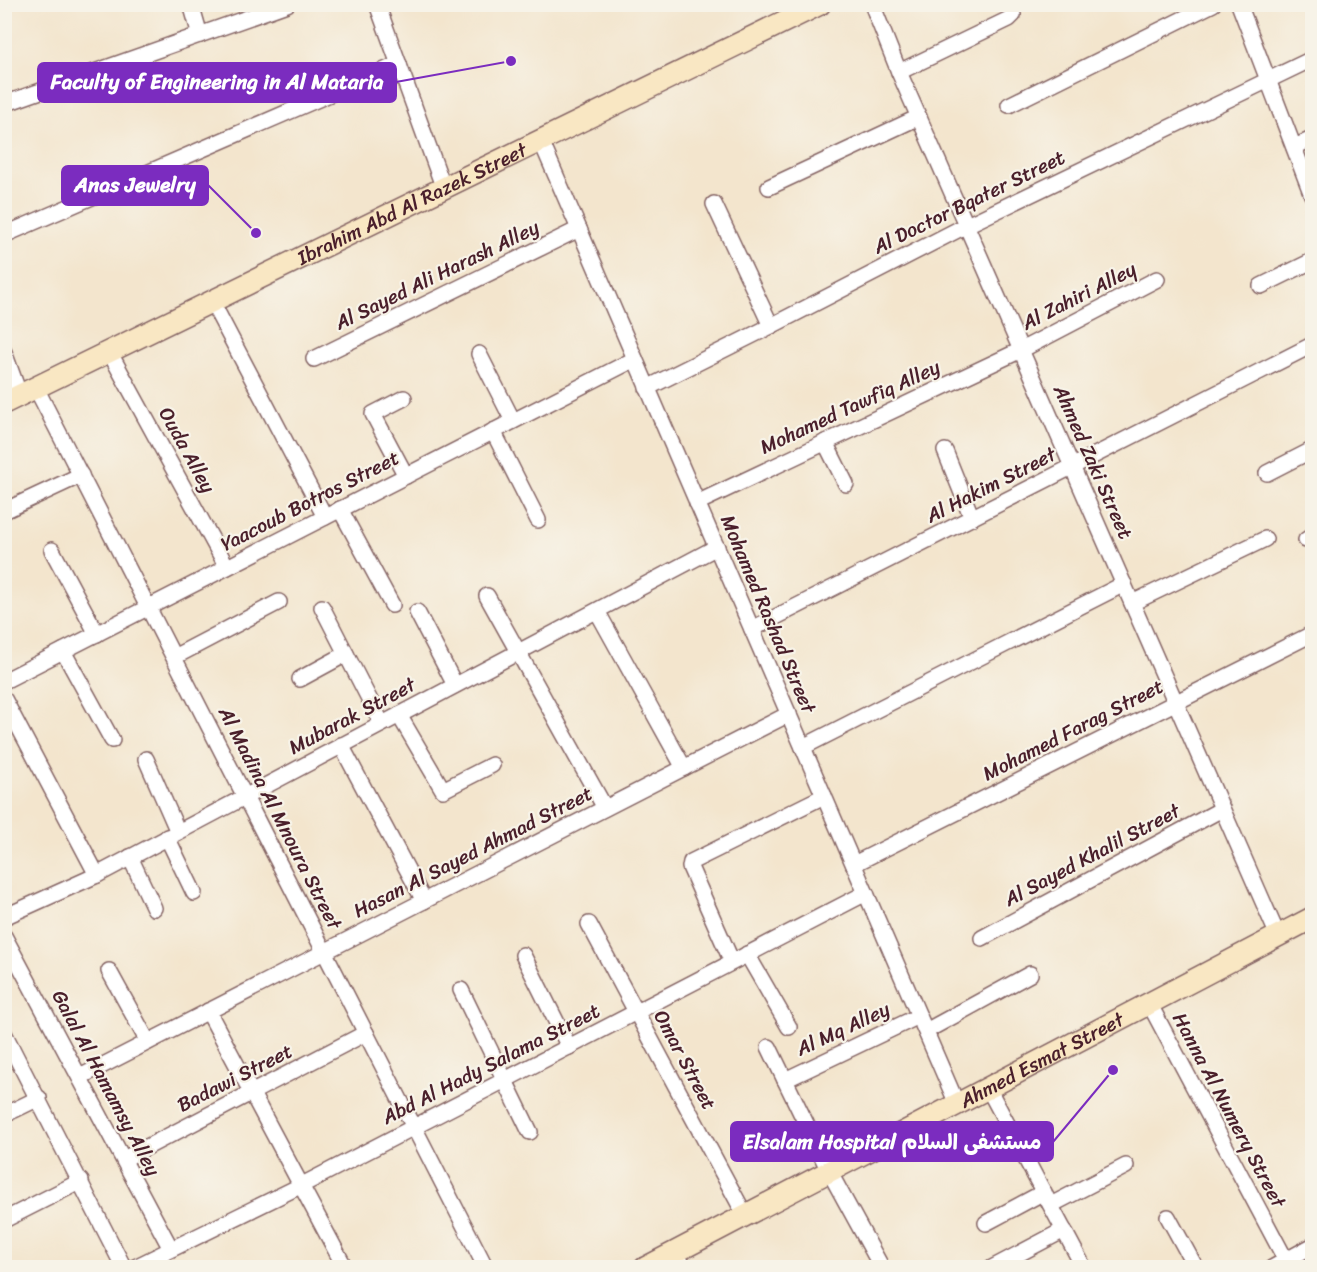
<svg xmlns="http://www.w3.org/2000/svg" width="1317" height="1272" font-family="Sriracha,'Playpen Sans Arabic',sans-serif">
  <style>
    .lines { fill: none; stroke-linecap: round; stroke-linejoin: round }
    .minor-casing { stroke: #856464; stroke-width: 18 }
    .secondary-casing { stroke: #856464; stroke-width: 24 }
    .minor { stroke: #fff; stroke-width: 15 }
    .secondary { stroke: #f9e7c3; stroke-width: 21 }
    .labels { text-anchor: middle; dominant-baseline: central; stroke-width: 4.5; stroke-linejoin: round; paint-order: stroke }
    .street-label { font-size: 20px; fill: #4a1f2b; stroke: #f7f3e8 }
    .leader { fill: none; stroke: #7b2cbf; stroke-width: 2 }
    .callout-dot { fill: #7b2cbf; stroke: #f7f3e8; stroke-width: 2 }
    .callout { fill: #7b2cbf; stroke: #7b2cbf; stroke-width: 2 }
    .callout-label { font-size: 21px; text-anchor: middle; font-weight: bold; fill: #fff }
  </style>
  <rect width="100%" height="100%" fill="#f7f3e8"/>
  <filter id="ink" filterUnits="userSpaceOnUse"><feTurbulence type="fractalNoise" baseFrequency=".0167" numOctaves="2"/><feDisplacementMap in="SourceGraphic" scale="12" xChannelSelector="R" yChannelSelector="G"/><feConvolveMatrix kernelMatrix="1 2 1 2 8 2 1 2 1" color-interpolation-filters="sRGB"/></filter>
  <filter id="wash" filterUnits="userSpaceOnUse"><feTurbulence type="fractalNoise" baseFrequency=".008" numOctaves="4" result="noise"/><feDisplacementMap in="SourceGraphic" scale="24" xChannelSelector="R" yChannelSelector="G"/><feGaussianBlur stdDeviation="1.35" result="paint"/><feColorMatrix in="noise" values="0 0 0 0 0 0 0 0 0 0 0 0 0 0 0 0 0 1.4 0 .05"/><feComposite in="paint" operator="in"/></filter>
  <g filter="url(#wash)">
    <rect width="100%" height="100%" fill="#f3e5cd"/>
  </g>
  <g filter="url(#ink)">
    <g class="lines">
      <defs>
        <g id="minor">
          <polyline points="191,4 200,35"/>
          <polyline points="377,4 444,189"/>
          <polyline points="872,4 899,72 1278,936"/>
          <polyline points="1239,4 1312,195"/>
          <polyline points="899,72 1009,19 1013,15 1011,4"/>
          <polyline points="4,104 287,4"/>
          <polyline points="1009,105 1213,4"/>
          <polyline points="541,141 957,1104"/>
          <polyline points="1294,147 1312,139"/>
          <polyline points="769,187 919,117"/>
          <polyline points="714,204 771,326"/>
          <polyline points="4,235 399,64"/>
          <polyline points="1261,286 1312,261"/>
          <polyline points="212,302 325,517"/>
          <polyline points="4,352 20,396"/>
          <polyline points="110,353 227,567"/>
          <polyline points="479,354 513,421"/>
          <polyline points="314,359 579,229"/>
          <polyline points="36,388 486,1268"/>
          <polyline points="647,388 771,326 967,225 1312,59"/>
          <polyline points="404,398 373,414 406,476"/>
          <polyline points="493,431 538,520"/>
          <polyline points="825,442 846,484"/>
          <polyline points="945,451 972,518"/>
          <polyline points="1267,473 1312,450"/>
          <polyline points="697,503 1021,350 1157,279"/>
          <polyline points="340,509 392,605"/>
          <polyline points="4,511 81,475"/>
          <polyline points="1306,540 1312,536"/>
          <polyline points="52,550 97,634"/>
          <polyline points="487,596 605,808"/>
          <polyline points="1132,603 1265,539"/>
          <polyline points="322,607 382,724"/>
          <polyline points="597,611 684,768"/>
          <polyline points="417,612 455,685"/>
          <polyline points="752,629 1312,345"/>
          <polyline points="63,651 112,740"/>
          <polyline points="174,657 279,602"/>
          <polyline points="300,679 346,654"/>
          <polyline points="4,681 635,359"/>
          <polyline points="4,699 97,875"/>
          <polyline points="399,715 443,790 492,765"/>
          <polyline points="341,745 424,901"/>
          <polyline points="803,747 1124,584"/>
          <polyline points="146,759 178,832"/>
          <polyline points="167,837 194,893"/>
          <polyline points="130,857 154,908"/>
          <polyline points="854,864 1312,634"/>
          <polyline points="4,917 97,875 717,547"/>
          <polyline points="589,924 745,1215"/>
          <polyline points="4,936 171,1249"/>
          <polyline points="982,938 1222,809"/>
          <polyline points="747,954 789,1027"/>
          <polyline points="523,955 569,1047"/>
          <polyline points="732,962 690,867 691,862 824,796"/>
          <polyline points="109,971 148,1042"/>
          <polyline points="461,990 530,1132"/>
          <polyline points="1149,1003 1290,1268"/>
          <polyline points="208,1011 343,1264"/>
          <polyline points="926,1031 1030,974"/>
          <polyline points="4,1033 124,1268"/>
          <polyline points="769,1047 829,1171 882,1268"/>
          <polyline points="80,1077 789,714"/>
          <polyline points="785,1080 919,1016"/>
          <polyline points="988,1088 1084,1268"/>
          <polyline points="4,1115 39,1098"/>
          <polyline points="124,1159 366,1033"/>
          <polyline points="1051,1205 1126,1166"/>
          <polyline points="1168,1217 1196,1268"/>
          <polyline points="4,1220 81,1181"/>
          <polyline points="986,1223 1044,1192"/>
          <polyline points="676,1252 684,1268"/>
          <polyline points="133,1268 302,1185 866,893"/>
          <polyline points="992,1268 1064,1230"/>
          <polyline points="1272,1268 1312,1246"/>
        </g>
        <g id="secondary">
          <path id="s1" d="M4,403L820,4"/>
          <path id="s2" d="M645,1268L1312,918"/>
        </g>
      </defs>
      <use href="#minor" class="minor-casing"/>
      <use href="#secondary" class="secondary-casing"/>
      <use href="#minor" class="minor"/>
      <use href="#secondary" class="secondary"/>
    </g>
  </g>
  <g class="labels">
    <g class="street-label">
      <text transform="translate(969 202) rotate(-26)">Al Doctor Bqater Street</text>
      <text stroke="none"><textPath href="#s1" startOffset="454">Ibrahim Abd Al Razek Street</textPath></text>
      <text transform="translate(437 275) rotate(-26)">Al Sayed Ali Harash Alley</text>
      <text transform="translate(1079 296) rotate(-27)">Al Zahiri Alley</text>
      <text transform="translate(850 407) rotate(-25)">Mohamed Tawfiq Alley</text>
      <text transform="translate(187 450) rotate(61)">Ouda Alley</text>
      <text transform="translate(1093 462) rotate(66)">Ahmed Zaki Street</text>
      <text transform="translate(991 485) rotate(-27)">Al Hakim Street</text>
      <text transform="translate(310 501) rotate(-27)">Yaacoub Botros Street</text>
      <text transform="translate(768 614) rotate(67)">Mohamed Rashad Street</text>
      <text transform="translate(352 716) rotate(-28)">Mubarak Street</text>
      <text transform="translate(1073 730) rotate(-27)">Mohamed Farag Street</text>
      <text transform="translate(280 818) rotate(63)">Al Madina Al Mnoura Street</text>
      <text transform="translate(473 852) rotate(-27)">Hasan Al Sayed Ahmad Street</text>
      <text transform="translate(1092 855) rotate(-28)">Al Sayed Khalil Street</text>
      <text transform="translate(843 1029) rotate(-25)">Al Mq Alley</text>
      <text stroke="none"><textPath href="#s2" startOffset="448">Ahmed Esmat Street</textPath></text>
      <text transform="translate(685 1060) rotate(62)">Omar Street</text>
      <text transform="translate(491 1064) rotate(-27)">Abd Al Hady Salama Street</text>
      <text transform="translate(235 1078) rotate(-27)">Badawi Street</text>
      <text transform="translate(106 1083) rotate(62)">Galal Al Hamamsy Alley</text>
      <text transform="translate(1229 1110) rotate(62)">Hanna Al Numery Street</text>
    </g>
  </g>
  <path class="leader" d="M511 61L396 82M256 233L208 185M1113 1070L1053 1142"/>
  <g class="callout-dot">
    <circle cx="511" cy="61" r="6"/>
    <circle cx="256" cy="233" r="6"/>
    <circle cx="1113" cy="1070" r="6"/>
  </g>
  <g class="callout">
    <rect x="38" y="63" width="358" height="39" rx="6"/>
    <rect x="62" y="166" width="146" height="39" rx="6"/>
    <rect x="731" y="1122" width="322" height="39" rx="6"/>
  </g>
  <g class="callout-label">
    <text x="217" y="89">Faculty of Engineering in Al Mataria</text>
    <text x="135" y="192">Anas Jewelry</text>
    <text x="892" y="1149">Elsalam Hospital مستشفى السلام</text>
  </g>
  <rect width="1317" height="1272" fill="none" stroke="#f7f3e8" stroke-width="24"/>
</svg>
